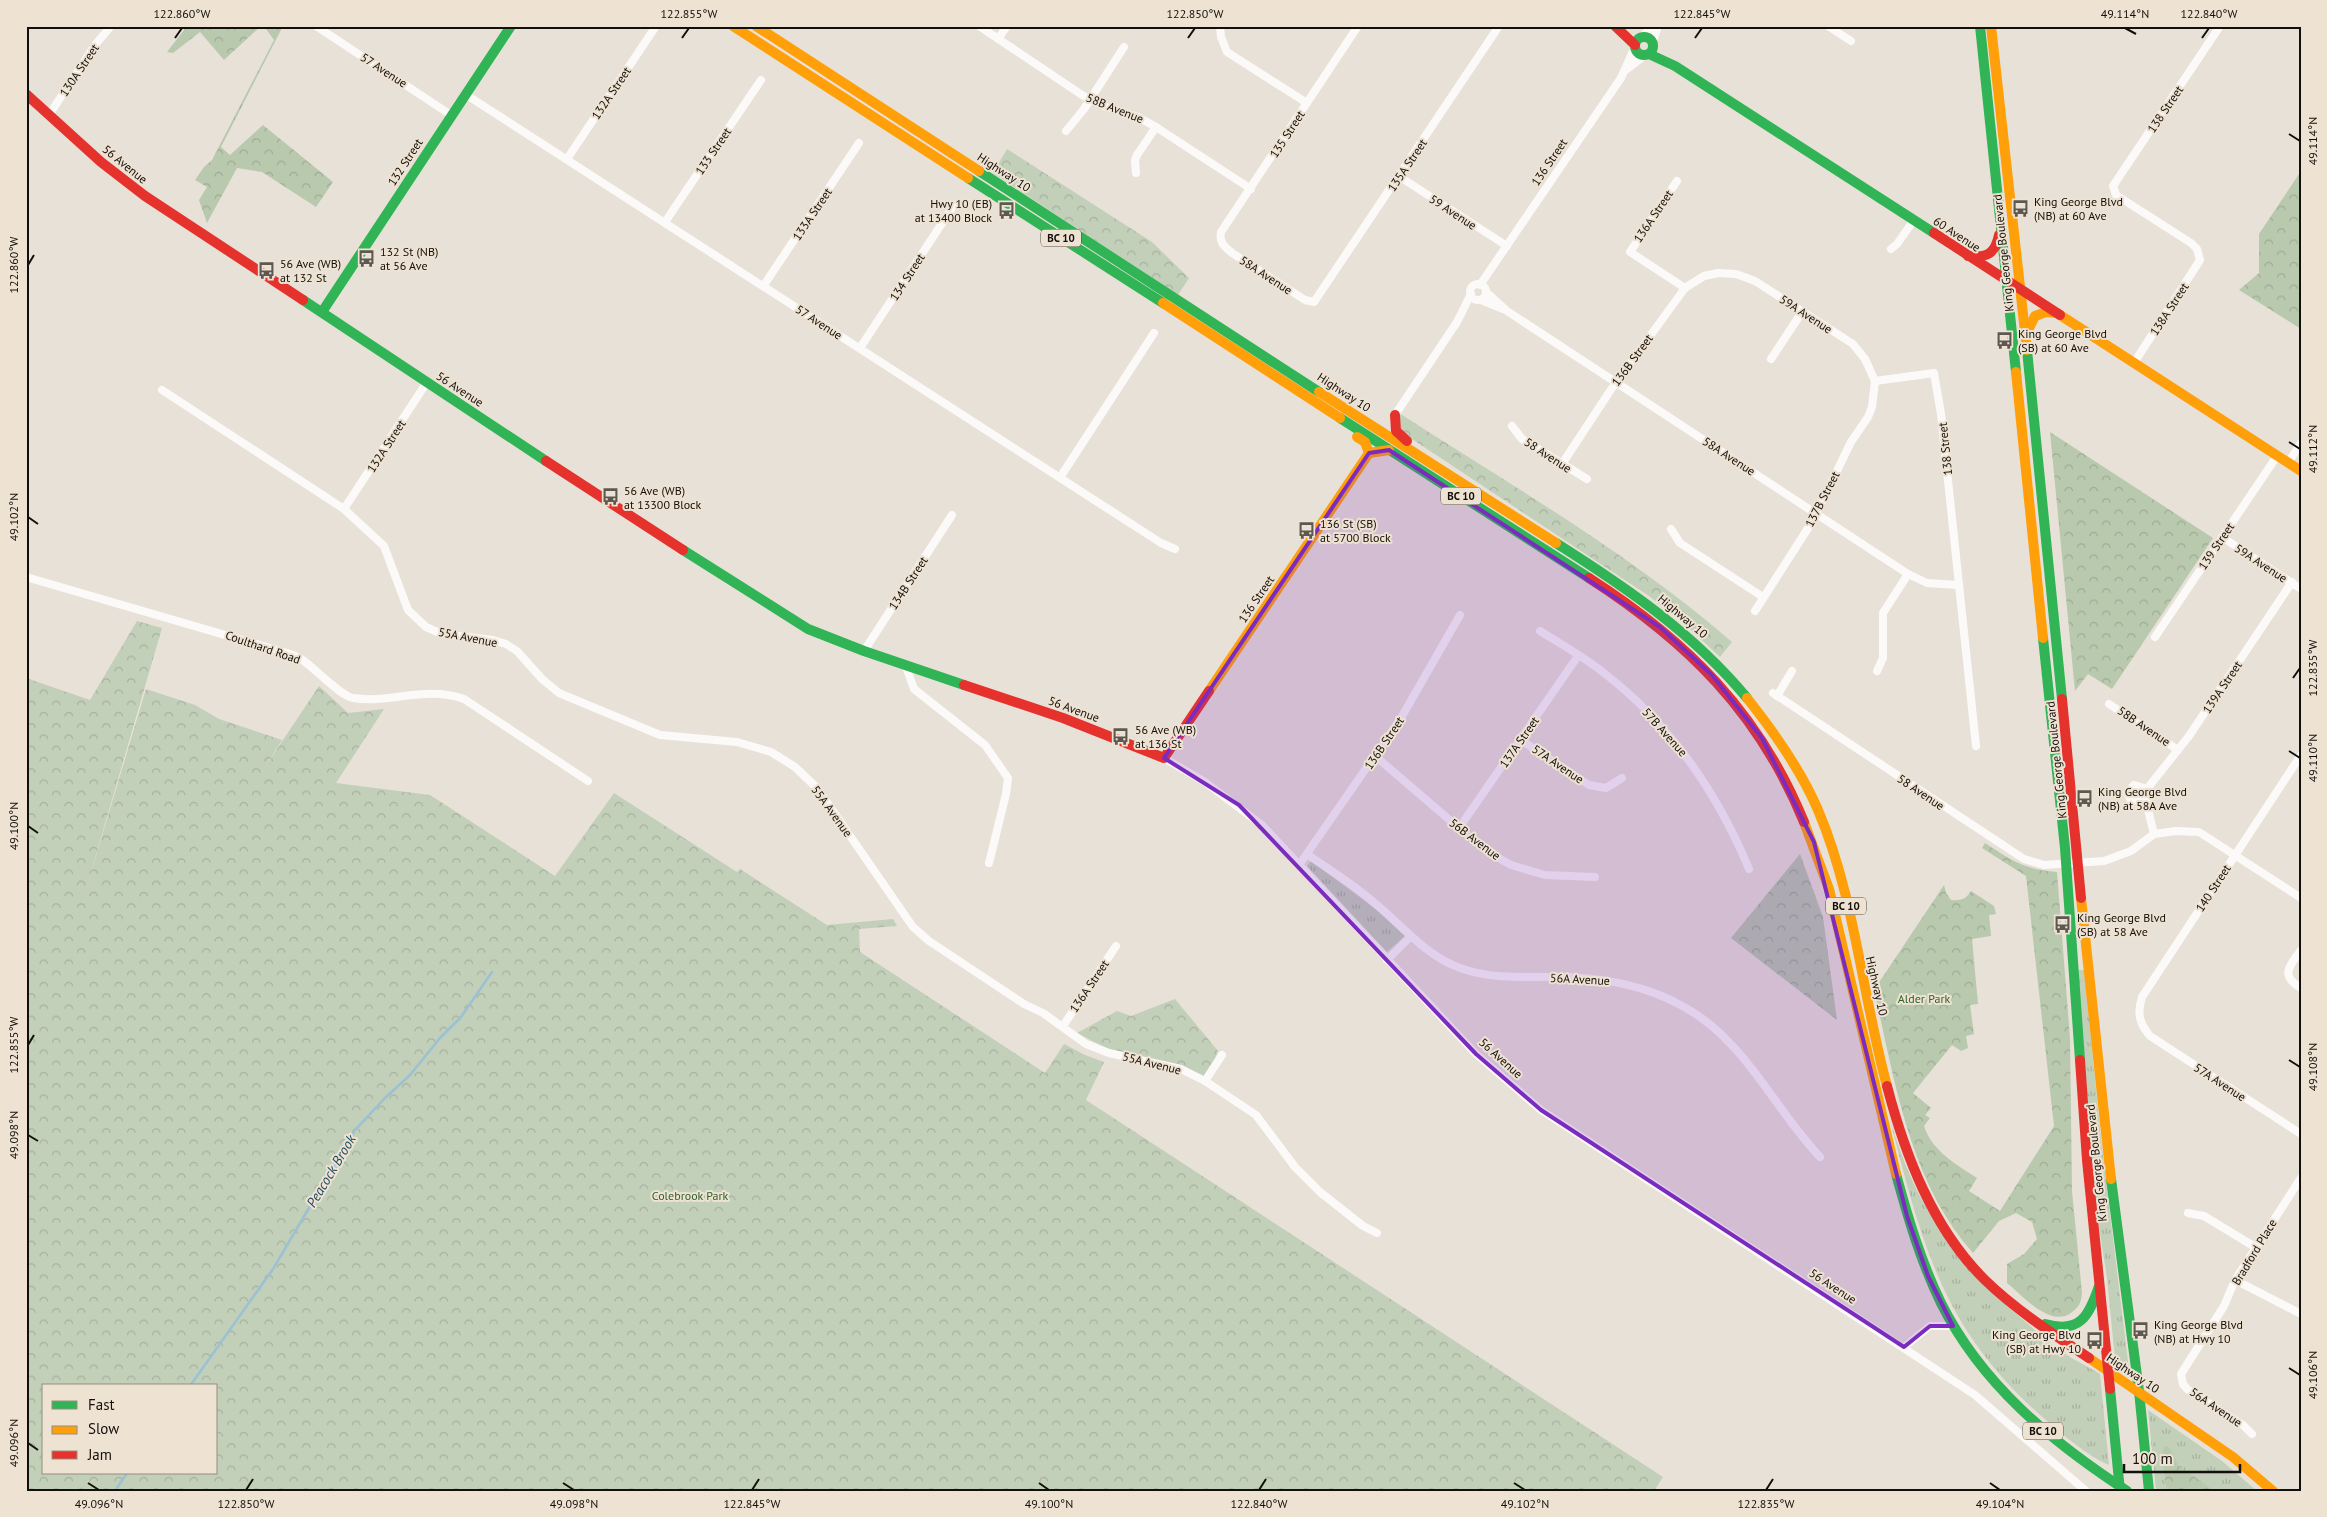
<svg xmlns="http://www.w3.org/2000/svg" width="2327" height="1517" font-family="'PT Sans',sans-serif">
  <style>
    .grass { fill: url(#grass-tufts) }
    .forest { fill: url(#forest-crowns) }
    .park { fill: url(#park-crowns); fill-rule: evenodd }
    .lines { fill: none; stroke-linecap: round; stroke-linejoin: round }
    .stream { stroke: #9bc1d2; stroke-width: 2.5 }
    .street { stroke: #fcfaf9; stroke-width: 8 }
    .fast { stroke: #30b455; stroke-width: 10 }
    .slow { stroke: #ff9f0a; stroke-width: 10 }
    .jam { stroke: #e5322d; stroke-width: 10 }
    .marked { fill: #7b2cbf; fill-opacity: 0.2; stroke: #7b2cbf; stroke-width: 4; stroke-linejoin: round }
    .ticks { fill: none; stroke: #130f0a; stroke-width: 2 }
    .labels { text-anchor: middle; dominant-baseline: central; stroke-width: 4; stroke-linejoin: round; paint-order: stroke }
    .shield { fill: #eee2d2; stroke: #554e46; stroke-width: 1 }
    .shield-label { font-size: 11px; font-weight: bold; fill: #130f0a }
    .street-label { font-size: 12px; fill: #130f0a; stroke: #eee2d2 }
    .poi-label { font-size: 12px; fill: #130f0a; stroke: #eee2d2; text-anchor: start }
    .park-label { font-size: 12px; fill: #2e612a; stroke: #eee2d2 }
    .water-label { font-size: 14px; font-style: italic; fill: #1d4b60; stroke: #eee2d2 }
    .neatline { fill: none; stroke: #130f0a; stroke-width: 2 }
    .ticks-label { font-size: 12px; text-anchor: middle; fill: #130f0a }
  </style>
  <defs>
    <pattern id="grass-tufts" width="24" height="20" patternUnits="userSpaceOnUse" patternTransform="scale(1.25)"><rect width="24" height="20" fill="#c2cfb9"/><path d="M3 7l-1-3M5 7V3M7 7l1-3M15 17l-1-3M17 17v-4M19 17l1-3" fill="none" stroke="#a6b19e"/></pattern>
    <pattern id="forest-crowns" width="20" height="18" patternUnits="userSpaceOnUse" patternTransform="scale(1.25)"><rect width="20" height="18" fill="#b8c9ae"/><path d="M2 6a3 3 0 1 1 6 0M12 15a3 3 0 1 1 6 0" fill="none" stroke="#9dab94"/></pattern>
    <pattern id="park-crowns" width="20" height="18" patternUnits="userSpaceOnUse" patternTransform="scale(1.25)"><rect width="20" height="18" fill="#c2cfb9"/><path d="M2 6a3 3 0 1 1 6 0M12 15a3 3 0 1 1 6 0" fill="none" stroke="#a6b19e"/></pattern>
  </defs>
  <rect width="100%" height="100%" fill="#e8e1d8"/>
  <g class="grass">
    <polygon points="1311,861 1385,916 1406,935 1387,952 1307,866"/>
    <polygon points="2077,970 2084,970 2102,1148 2130,1378 2116,1369 2107,1278 2096,1207"/>
    <path d="M1888,1112C1913,1204 1955,1264 2028,1324C2040,1334 2051,1345 2064,1353C2075,1361 2088,1366 2100,1374L2109,1465C2087,1456 2065,1436 2047,1421C1941,1330 1921,1241 1888,1112Z"/>
    <polygon points="2148,1410 2222,1461 2257,1491 2156,1491"/>
  </g>
  <g class="forest">
    <polygon points="187,26 261,26 224,60 200,32 173,53 167,52"/>
    <polygon points="264,26 283,26 221,147 230,155 263,125 333,182 316,207 262,172 237,168 207,223 199,200 207,187 195,180 204,167 212,160 274,40"/>
    <polygon points="2301,171 2301,329 2239,290 2259,273 2259,234"/>
    <polygon points="2050,432 2213,538 2112,689 2088,674 2075,691"/>
    <path d="M1985,843C2013,861 2023,869 2057,872L2070,1038L2072,1191L2082,1293C2081,1303 2079,1307 2071,1313C2050,1328 2022,1295 2007,1283V1264L2024,1254L2037,1239L2032,1222L2016,1213L1999,1221L1973,1253C1909,1181 1895,1081 1874,990L1944,885L1946,893L1951,900C1961,901 1966,899 1971,891L1994,906L1996,914L1989,915L1991,936L1972,939L1978,1004L1970,1005L1974,1034L1966,1036L1968,1048L1961,1051L1952,1045L1913,1093L1931,1108L1925,1115L1930,1118L1924,1126C1931,1150 1957,1165 1977,1178L1969,1191L2000,1211L2054,1126L2026,876L1982,848Z"/>
    <polygon points="1800,854 1823,917 1837,1020 1731,938"/>
    <polygon points="2167,1446 2171,1450 2178,1465 2214,1491 2167,1491 2162,1457 2164,1447"/>
  </g>
  <g class="park">
    <polygon points="1007,149 1152,242 1189,278 1178,295 993,173"/>
    <path d="M1399,413C1512,486 1631,554 1732,642L1720,657L1688,627L1649,596L1406,435L1398,426Z"/>
    <path d="M137,621L162,628L84,896L146,689L195,705L219,719L282,740L261,773L319,686L348,713L384,709L336,783L430,795L555,876L614,793L737,872L740,869L827,925L893,919L897,926L859,929L860,952L1045,1073L1064,1044L1085,1055L1104,1062L1086,1100L1663,1477L1654,1491H26V678L90,700ZM44,1386H216V1473H44Z"/>
    <polygon points="1175,999 1218,1051 1207,1079 1110,1050 1077,1033 1117,1011 1131,1016"/>
  </g>
  <g class="lines">
    <g class="stream">
      <polyline points="190,1386 273,1269 355,1130 384,1099 410,1075 440,1038 461,1017 492,972"/>
      <polyline points="115,1491 127,1473"/>
    </g>
    <g class="street">
      <polyline points="316,26 451,115"/>
      <polyline points="979,26 1082,95 1106,107 1138,117 1156,127 1251,189"/>
      <polyline points="1220,26 1221,37 1227,52 1307,103"/>
      <path d="M1358,26L1221,232C1219,243 1224,246 1232,253L1305,300L1314,302L1499,26"/>
      <polyline points="1828,26 1851,41"/>
      <polyline points="1643,36 1652,26"/>
      <polyline points="998,39 1007,26"/>
      <polyline points="1653,41 1658,26"/>
      <polyline points="1627,69 1645,55"/>
      <polyline points="465,94 1161,543 1175,549"/>
      <polyline points="49,115 95,45 111,26"/>
      <polyline points="1066,131 1084,109 1124,47"/>
      <polyline points="567,159 656,26"/>
      <polyline points="1136,173 1135,160 1137,155 1156,127"/>
      <polyline points="1400,177 1507,246"/>
      <polyline points="1677,181 1630,252 1685,288"/>
      <polyline points="665,222 761,80"/>
      <polyline points="1891,249 1897,244 1914,220"/>
      <circle cx="1478" cy="292" r="8"/>
      <polyline points="764,285 859,143"/>
      <polyline points="1480,285 1621,78 1635,47"/>
      <polyline points="1486,292 1507,311 1908,574 1927,583 1958,585"/>
      <polyline points="1481,300 1503,309"/>
      <polyline points="860,348 954,205"/>
      <polyline points="1771,359 1802,312"/>
      <polyline points="2134,363 2200,260 2197,249 2191,243 2116,195 2113,186 2220,26"/>
      <polyline points="1875,381 1934,373 1941,414 1976,746"/>
      <polyline points="162,390 344,509 384,546 408,610 426,627 442,634 493,640 506,644 517,651 542,679 559,693 660,735 737,742 771,752 795,767 817,788 913,927 929,941 1024,1004 1043,1013 1086,1044 1109,1053 1181,1069 1205,1081 1256,1115 1295,1167 1320,1192 1363,1226 1377,1233"/>
      <polyline points="1395,415 1457,322 1471,294"/>
      <polyline points="1512,426 1522,439 1587,479"/>
      <polyline points="2288,463 2301,443"/>
      <polyline points="1562,464 1610,391 1685,288 1704,276 1718,273 1736,274 1755,281 1853,344 1865,359 1875,381 1872,407 1868,417 1851,442 1812,522 1755,611"/>
      <polyline points="1061,476 1154,333"/>
      <polyline points="344,509 427,382"/>
      <polyline points="1671,529 1680,543 1763,597"/>
      <polyline points="2222,537 2301,589"/>
      <path d="M26,577L287,653C292,655 297,656 301,659C314,667 340,696 353,698C390,704 425,685 464,699L588,781"/>
      <path d="M1540,631C1561,644 1584,657 1604,673C1670,724 1717,792 1749,869"/>
      <polyline points="2155,637 2277,456"/>
      <polyline points="864,651 952,515"/>
      <polyline points="905,664 914,689 985,745 1008,778 1006,794 989,863"/>
      <polyline points="1877,671 1883,658 1883,613 1908,574"/>
      <polyline points="1773,693 2024,859 2044,865 2104,861 2131,851 2154,834 2176,831 2199,832 2301,898"/>
      <polyline points="1777,696 1792,671"/>
      <polyline points="2109,704 2178,750"/>
      <polyline points="1521,740 1589,785 1606,788 1622,778"/>
      <path d="M2301,755L2142,997C2137,1013 2139,1023 2150,1036L2301,1134"/>
      <polyline points="1375,756 1459,828 1488,852 1511,865 1545,875 1595,877"/>
      <polyline points="1164,758 1205,782 1262,825 1476,1054 1541,1110 1975,1395 2086,1491"/>
      <polyline points="2146,801 2131,800 2127,793 2134,785 2148,789"/>
      <polyline points="1459,828 1578,656"/>
      <polyline points="2154,834 2146,802 2150,785 2189,736 2292,582"/>
      <path d="M1307,854C1328,869 1351,883 1371,900C1400,923 1424,955 1460,968C1496,981 1532,976 1569,977C1615,979 1662,990 1700,1017C1751,1053 1778,1113 1820,1157"/>
      <polyline points="1299,865 1401,718 1460,615"/>
      <path d="M2301,950C2290,966 2279,975 2301,988"/>
      <polyline points="1387,960 1411,936"/>
      <polyline points="1063,1026 1116,946"/>
      <polyline points="1205,1081 1222,1055"/>
      <polyline points="2188,1213 2204,1216 2255,1247"/>
      <polyline points="2235,1280 2301,1314"/>
      <polyline points="1904,1347 1930,1326 1953,1326"/>
      <polyline points="2252,1434 2243,1425 2187,1389 2183,1384 2181,1374 2224,1306 2235,1280 2301,1178"/>
    </g>
    <g class="fast">
      <polyline points="1980,26 2016,372"/>
      <circle cx="1644" cy="46" r="9"/>
      <polyline points="1649,54 1675,66 1934,233"/>
      <polyline points="979,171 1319,392"/>
      <polyline points="968,178 1163,303"/>
      <polyline points="303,300 546,461"/>
      <polyline points="322,312 511,26"/>
      <polyline points="2027,350 2062,699"/>
      <polyline points="1340,418 1589,578"/>
      <path d="M1556,543C1627,588 1693,633 1747,698"/>
      <polyline points="683,550 808,629 864,651 964,685"/>
      <polyline points="2043,638 2065,848 2080,1060"/>
      <path d="M1896,1174C1908,1218 1921,1262 1941,1303C1982,1385 2052,1442 2127,1491"/>
      <polyline points="2111,1179 2139,1391 2149,1491"/>
      <path d="M2045,1324C2080,1334 2089,1316 2099,1286"/>
      <polyline points="2110,1389 2120,1491"/>
    </g>
    <g class="slow">
      <polyline points="733,26 968,178"/>
      <polyline points="756,26 979,171"/>
      <polyline points="1991,26 2027,350"/>
      <polyline points="1163,303 1340,418"/>
      <polyline points="2060,315 2301,471"/>
      <polyline points="2025,336 2035,316 2046,312 2057,313"/>
      <polyline points="2016,372 2043,638"/>
      <polyline points="1319,392 1556,543"/>
      <polyline points="1357,437 1365,442 1369,453 1389,450"/>
      <polyline points="1209,691 1369,453"/>
      <path d="M1747,698C1774,732 1801,770 1818,810C1855,897 1862,995 1887,1086"/>
      <polyline points="1804,822 1829,889 1896,1174"/>
      <polyline points="2081,898 2111,1179"/>
      <polyline points="2089,1358 2233,1457 2273,1491"/>
    </g>
    <g class="jam">
      <polyline points="1615,26 1635,45"/>
      <polyline points="26,94 101,162 145,196 303,300"/>
      <polyline points="1934,233 2060,315"/>
      <path d="M1968,256C1987,258 1995,254 1999,235"/>
      <polyline points="1395,415 1396,431 1407,441"/>
      <polyline points="546,461 683,550"/>
      <path d="M1589,578C1687,641 1759,712 1804,822"/>
      <polyline points="964,685 1063,718 1164,758 1209,691"/>
      <polyline points="2062,699 2081,898"/>
      <polyline points="2080,1060 2087,1160 2110,1389"/>
      <path d="M1887,1086C1905,1155 1933,1229 1985,1280C2016,1310 2053,1334 2089,1358"/>
    </g>
  </g>
  <path class="marked" d="M1389,450L1660,627L1712,675L1762,738L1814,842L1907,1216L1928,1276L1953,1326H1930L1904,1347L1541,1110L1476,1054L1239,805L1164,758L1369,453Z"/>
  <path class="ticks" d="M2125,28L2136,34M175,38L182,28M682,38L689,28M1188,38L1195,28M1695,38L1702,28M2202,38L2209,28M2289,134L2300,141M28,265L34,255M2289,442L2300,449M28,517L38,524M2293,678L2300,668M2289,751L2300,758M28,826L38,833M28,1045L34,1035M2289,1060L2300,1067M28,1135L38,1141M2289,1368L2300,1375M28,1443L38,1450M88,1483L99,1490M563,1483L574,1490M1039,1483L1049,1490M1514,1483L1525,1490M1990,1483L2000,1490M246,1490L253,1479M752,1490L759,1479M1259,1490L1266,1479M1766,1490L1773,1479"/>
  <defs>
    <symbol id="bus-bare" viewBox="-9 -9 18 18"><path d="M-5-6H5V4H4V6H2V4H-2V6H-4V4H-5ZM-3.5-4V0h7V-4ZM-3.5 1.2v1.5H-2V1.2ZM2 1.2v1.5H3.5V1.2Z" fill="#5e5852" stroke="#eee2d2" stroke-width="2.5" paint-order="stroke"/></symbol>
  </defs>
  <g fill-rule="evenodd">
    <use href="#bus-bare" x="2008" y="196" width="25" height="25"/>
    <use href="#bus-bare" x="994" y="198" width="25" height="25"/>
    <use href="#bus-bare" x="354" y="246" width="25" height="25"/>
    <use href="#bus-bare" x="254" y="258" width="25" height="25"/>
    <use href="#bus-bare" x="1992" y="328" width="25" height="25"/>
    <use href="#bus-bare" x="598" y="484" width="25" height="25"/>
    <use href="#bus-bare" x="1294" y="518" width="25" height="25"/>
    <use href="#bus-bare" x="1108" y="724" width="25" height="25"/>
    <use href="#bus-bare" x="2072" y="786" width="25" height="25"/>
    <use href="#bus-bare" x="2050" y="912" width="25" height="25"/>
    <use href="#bus-bare" x="2128" y="1318" width="25" height="25"/>
    <use href="#bus-bare" x="2082" y="1328" width="25" height="25"/>
  </g>
  <g class="labels">
    <g class="shield">
      <rect x="1041" y="229.5" width="40" height="17" rx="4"/>
      <rect x="1441" y="487.5" width="40" height="17" rx="4"/>
      <rect x="1826" y="897.5" width="40" height="17" rx="4"/>
      <rect x="2023" y="1422.5" width="40" height="17" rx="4"/>
    </g>
    <g class="shield-label">
      <text x="1061" y="238">BC 10</text>
      <text x="1461" y="496">BC 10</text>
      <text x="1846" y="906">BC 10</text>
      <text x="2043" y="1431">BC 10</text>
    </g>
    <g class="street-label">
      <text transform="translate(79 70) rotate(-56)">130A Street</text>
      <text transform="translate(384 70) rotate(33)">57 Avenue</text>
      <text transform="translate(611 93) rotate(-56)">132A Street</text>
      <text transform="translate(1115 108) rotate(22)">58B Avenue</text>
      <text transform="translate(2165 109) rotate(-56)">138 Street</text>
      <text transform="translate(1287 134) rotate(-57)">135 Street</text>
      <text transform="translate(713 151) rotate(-56)">133 Street</text>
      <text transform="translate(405 162) rotate(-57)">132 Street</text>
      <text transform="translate(1549 162) rotate(-56)">136 Street</text>
      <text transform="translate(125 164) rotate(39)">56 Avenue</text>
      <text transform="translate(1407 165) rotate(-56)">135A Street</text>
      <text transform="translate(1004 172) rotate(33)">Highway 10</text>
      <text transform="translate(1453 212) rotate(33)">59 Avenue</text>
      <text transform="translate(812 214) rotate(-56)">133A Street</text>
      <text transform="translate(1653 216) rotate(-56)">136A Street</text>
      <text transform="translate(1957 234) rotate(33)">60 Avenue</text>
      <text transform="translate(2003 253) rotate(-96)">King George Boulevard</text>
      <text transform="translate(1266 275) rotate(33)">58A Avenue</text>
      <text transform="translate(907 277) rotate(-57)">134 Street</text>
      <text transform="translate(2169 309) rotate(-57)">138A Street</text>
      <text transform="translate(1806 314) rotate(33)">59A Avenue</text>
      <text transform="translate(819 322) rotate(33)">57 Avenue</text>
      <text transform="translate(1632 360) rotate(-54)">136B Street</text>
      <text transform="translate(460 389) rotate(33)">56 Avenue</text>
      <text transform="translate(1344 392) rotate(33)">Highway 10</text>
      <text transform="translate(386 446) rotate(-57)">132A Street</text>
      <text transform="translate(1945 449) rotate(-96)">138 Street</text>
      <text transform="translate(1548 455) rotate(33)">58 Avenue</text>
      <text transform="translate(1729 456) rotate(33)">58A Avenue</text>
      <text transform="translate(1822 499) rotate(-63)">137B Street</text>
      <text transform="translate(2216 546) rotate(-56)">139 Street</text>
      <text transform="translate(2261 563) rotate(33)">59A Avenue</text>
      <text transform="translate(908 583) rotate(-57)">134B Street</text>
      <text transform="translate(1256 599) rotate(-56)">136 Street</text>
      <text transform="translate(1683 616) rotate(40)">Highway 10</text>
      <text transform="translate(468 637) rotate(11)">55A Avenue</text>
      <text transform="translate(263 647) rotate(19)">Coulthard Road</text>
      <text transform="translate(2222 687) rotate(-56)">139A Street</text>
      <text transform="translate(1074 709) rotate(20)">56 Avenue</text>
      <text transform="translate(2144 726) rotate(34)">58B Avenue</text>
      <text transform="translate(1665 732) rotate(48)">57B Avenue</text>
      <text transform="translate(1519 742) rotate(-55)">137A Street</text>
      <text transform="translate(1384 743) rotate(-56)">136B Street</text>
      <text transform="translate(2056 760) rotate(-96)">King George Boulevard</text>
      <text transform="translate(1558 764) rotate(34)">57A Avenue</text>
      <text transform="translate(1921 792) rotate(34)">58 Avenue</text>
      <text transform="translate(832 811) rotate(54)">55A Avenue</text>
      <text transform="translate(1475 839) rotate(37)">56B Avenue</text>
      <text transform="translate(2213 888) rotate(-57)">140 Street</text>
      <text transform="translate(1580 979) rotate(3)">56A Avenue</text>
      <text transform="translate(1089 986) rotate(-56)">136A Street</text>
      <text transform="translate(1877 986) rotate(77)">Highway 10</text>
      <text transform="translate(1501 1058) rotate(42)">56 Avenue</text>
      <text transform="translate(1152 1063) rotate(14)">55A Avenue</text>
      <text transform="translate(2220 1082) rotate(33)">57A Avenue</text>
      <text transform="translate(2096 1163) rotate(-96)">King George Boulevard</text>
      <text transform="translate(2254 1252) rotate(-59)">Bradford Place</text>
      <text transform="translate(1833 1286) rotate(33)">56 Avenue</text>
      <text transform="translate(2133 1373) rotate(34)">Highway 10</text>
      <text transform="translate(2216 1407) rotate(34)">56A Avenue</text>
    </g>
    <g class="poi-label">
      <text x="2034" y="201">King George Blvd<tspan x="2034" dy="14">(NB) at 60 Ave</tspan></text>
      <text x="992" y="203" text-anchor="end">Hwy 10 (EB)<tspan x="992" dy="14">at 13400 Block</tspan></text>
      <text x="380" y="251">132 St (NB)<tspan x="380" dy="14">at 56 Ave</tspan></text>
      <text x="280" y="263">56 Ave (WB)<tspan x="280" dy="14">at 132 St</tspan></text>
      <text x="2018" y="333">King George Blvd<tspan x="2018" dy="14">(SB) at 60 Ave</tspan></text>
      <text x="624" y="490">56 Ave (WB)<tspan x="624" dy="14">at 13300 Block</tspan></text>
      <text x="1320" y="523">136 St (SB)<tspan x="1320" dy="14">at 5700 Block</tspan></text>
      <text x="1135" y="729">56 Ave (WB)<tspan x="1135" dy="14">at 136 St</tspan></text>
      <text x="2098" y="791">King George Blvd<tspan x="2098" dy="14">(NB) at 58A Ave</tspan></text>
      <text x="2077" y="917">King George Blvd<tspan x="2077" dy="14">(SB) at 58 Ave</tspan></text>
      <text x="2154" y="1324">King George Blvd<tspan x="2154" dy="14">(NB) at Hwy 10</tspan></text>
      <text x="2081" y="1334" text-anchor="end">King George Blvd<tspan x="2081" dy="14">(SB) at Hwy 10</tspan></text>
    </g>
    <g class="park-label">
      <text x="1924" y="998">Alder Park</text>
      <text x="690" y="1195">Colebrook Park</text>
    </g>
    <g class="water-label">
      <text transform="translate(331 1171) rotate(-59)">Peacock Brook</text>
    </g>
  </g>
  <rect width="2327" height="1517" fill="none" stroke="#eee2d2" stroke-width="55"/>
  <rect x="42" y="1384" width="175" height="90" fill="#eee2d2" stroke="#968e82"/>
  <rect x="52" y="1401" width="25" height="8" fill="#30b455" stroke="#968e82"/>
  <text x="88" y="1410" font-size="15" fill="#130f0a">Fast</text>
  <rect x="52" y="1426" width="25" height="8" fill="#ff9f0a" stroke="#968e82"/>
  <text x="88" y="1434" font-size="15" fill="#130f0a">Slow</text>
  <rect x="52" y="1451" width="25" height="8" fill="#e5322d" stroke="#968e82"/>
  <text x="88" y="1460" font-size="15" fill="#130f0a">Jam</text>
  <path d="M2124 1464v8h116v-8" fill="none" stroke="#130f0a" stroke-width="2.5"/>
  <text x="2132" y="1464" font-size="15" fill="#130f0a" stroke="#eee2d2" stroke-width="4" paint-order="stroke">100 m</text>
  <rect x="28" y="28" width="2272" height="1462" class="neatline"/>
  <g class="ticks-label">
    <text x="182" y="18">122.860°W</text>
    <text x="689" y="18">122.855°W</text>
    <text x="1195" y="18">122.850°W</text>
    <text x="1702" y="18">122.845°W</text>
    <text x="2125" y="18">49.114°N</text>
    <text x="2209" y="18">122.840°W</text>
    <text transform="translate(2313 141) rotate(-90)" y="4">49.114°N</text>
    <text transform="translate(14 265) rotate(-90)" y="4">122.860°W</text>
    <text transform="translate(2313 449) rotate(-90)" y="4">49.112°N</text>
    <text transform="translate(14 517) rotate(-90)" y="4">49.102°N</text>
    <text transform="translate(2313 668) rotate(-90)" y="4">122.835°W</text>
    <text transform="translate(2313 758) rotate(-90)" y="4">49.110°N</text>
    <text transform="translate(14 826) rotate(-90)" y="4">49.100°N</text>
    <text transform="translate(14 1045) rotate(-90)" y="4">122.855°W</text>
    <text transform="translate(2313 1067) rotate(-90)" y="4">49.108°N</text>
    <text transform="translate(14 1135) rotate(-90)" y="4">49.098°N</text>
    <text transform="translate(2313 1375) rotate(-90)" y="4">49.106°N</text>
    <text transform="translate(14 1443) rotate(-90)" y="4">49.096°N</text>
    <text x="99" y="1508">49.096°N</text>
    <text x="246" y="1508">122.850°W</text>
    <text x="574" y="1508">49.098°N</text>
    <text x="752" y="1508">122.845°W</text>
    <text x="1049" y="1508">49.100°N</text>
    <text x="1259" y="1508">122.840°W</text>
    <text x="1525" y="1508">49.102°N</text>
    <text x="1766" y="1508">122.835°W</text>
    <text x="2000" y="1508">49.104°N</text>
  </g>
</svg>
